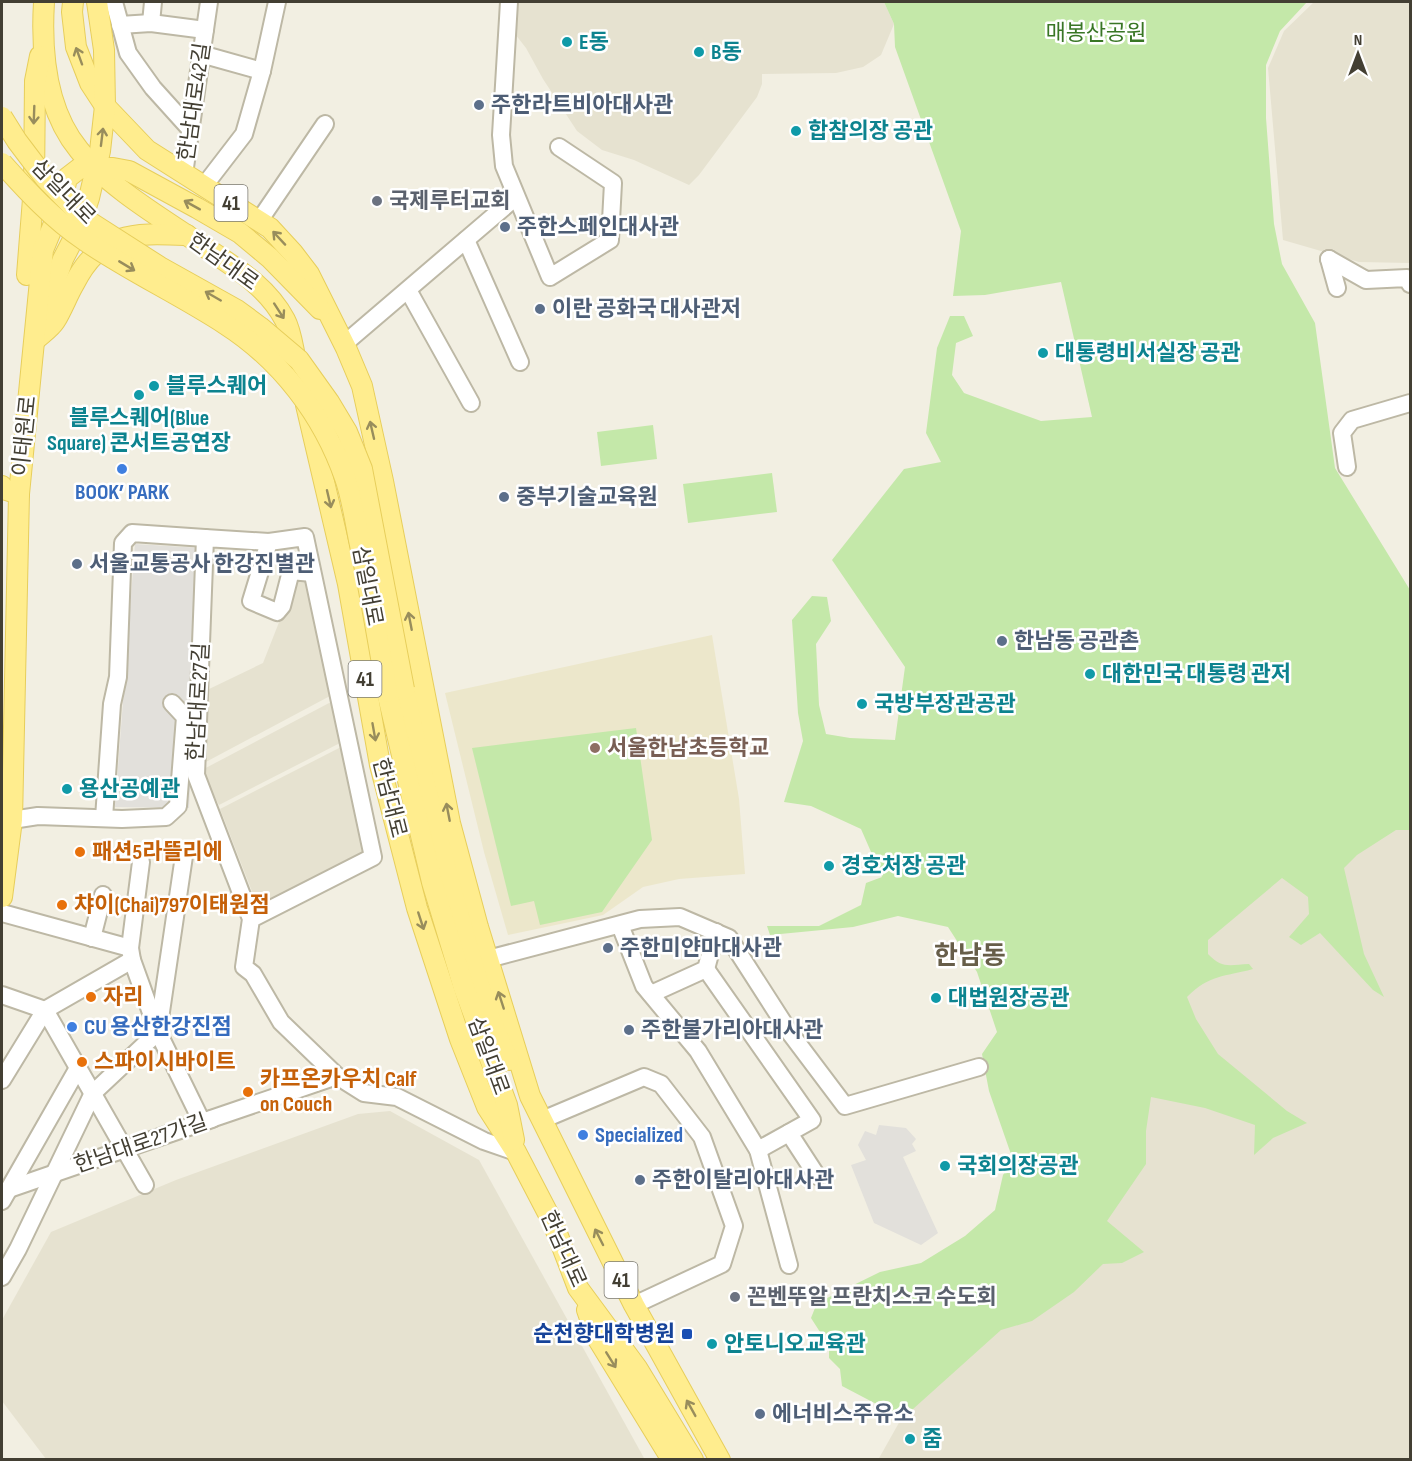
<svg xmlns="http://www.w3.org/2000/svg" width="1412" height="1461" font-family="'Sofia Sans Condensed','Noto Sans KR',sans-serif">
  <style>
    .residential { fill: #e6e2d0 }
    .education { fill: #ece7cb }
    .green { fill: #c4e8a9 }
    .parking { fill: #e2e0db }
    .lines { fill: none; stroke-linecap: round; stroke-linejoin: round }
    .minor-casing { stroke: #bdb8a5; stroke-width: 20 }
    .major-casing { stroke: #e7ce5b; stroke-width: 22 }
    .minor { stroke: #fff; stroke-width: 16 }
    .major { stroke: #ffed8e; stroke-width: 20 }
    .major-bridge-casing { stroke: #e7ce5b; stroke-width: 22; stroke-linecap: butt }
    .major-bridge { stroke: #ffed8e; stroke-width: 20 }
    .oneway { stroke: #988d5c }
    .culture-dot { fill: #0f9aa8; stroke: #fff; stroke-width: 2 }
    .service-dot { fill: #5c6f8a; stroke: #fff; stroke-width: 2 }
    .worship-dot { fill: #6b7280; stroke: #fff; stroke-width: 2 }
    .shop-dot { fill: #3f7fe0; stroke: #fff; stroke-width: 2 }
    .education-dot { fill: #8d6e63; stroke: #fff; stroke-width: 2 }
    .food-dot { fill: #e8710a; stroke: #fff; stroke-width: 2 }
    .transit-dot { fill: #1a4fb4; stroke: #fff; stroke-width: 2 }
    .labels { text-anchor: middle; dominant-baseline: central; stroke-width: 5; stroke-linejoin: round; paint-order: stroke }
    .shield { fill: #fff; stroke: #7b7970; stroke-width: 1.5 }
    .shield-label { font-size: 21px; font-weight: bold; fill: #433f33 }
    .park-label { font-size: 22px; fill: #397625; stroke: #fff }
    .culture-label { font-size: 22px; font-weight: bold; fill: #0d838f; stroke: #fff; text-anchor: start }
    .street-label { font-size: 22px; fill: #433f33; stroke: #fff }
    .service-label { font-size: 22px; font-weight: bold; fill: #4e5e75; stroke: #fff; text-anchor: start }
    .worship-label { font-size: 22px; font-weight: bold; fill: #5b616d; stroke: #fff; text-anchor: start }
    .shop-label { font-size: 22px; font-weight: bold; fill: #366cbe; stroke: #fff; text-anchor: start }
    .education-label { font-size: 22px; font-weight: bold; fill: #785e54; stroke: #fff; text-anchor: start }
    .food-label { font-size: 22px; font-weight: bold; fill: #c56008; stroke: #fff; text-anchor: start }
    .transit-label { font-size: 22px; font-weight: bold; fill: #164399; stroke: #fff; text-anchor: end }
    .quarter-label { font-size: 26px; font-weight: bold; fill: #675e49; stroke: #fff }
  </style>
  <rect width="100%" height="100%" fill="#f2efe2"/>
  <g class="residential">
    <polygon points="509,2 884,2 894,24 881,55 863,67 836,73 762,74 762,84 757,97 699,175 689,185 634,160 602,150 577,131 543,79 526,48 508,25"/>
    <polygon points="1314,2 1410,2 1410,263 1359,262 1283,240 1268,68 1284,31"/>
    <polygon points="296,579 306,580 330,696 202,764 207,690 263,663"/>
    <polygon points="331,702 340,743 219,805 200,771"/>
    <polygon points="341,747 366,853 258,907 220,809"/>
    <polygon points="1410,818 1410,1459 878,1460 905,1412 1218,905"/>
    <polygon points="390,1111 479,1160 644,1458 639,1460 46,1459 2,1401 2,1320 51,1232 176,1180 358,1114"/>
  </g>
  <polygon class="education" points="712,635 739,799 745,874 679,879 643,887 603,915 508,935 484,852 445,693"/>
  <g class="green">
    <path d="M884,2H1307L1280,31L1266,65V118L1274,224L1282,264L1315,323L1335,468L1410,590V830H1396L1357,855L1344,868L1364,954L1384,997L1373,990L1320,933L1301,945L1289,937L1309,914L1308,897L1282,878L1208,940V954C1222,969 1229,965 1249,964L1253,969C1224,977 1210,974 1187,997L1196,1019L1218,1054L1287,1111L1307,1123L1273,1138L1254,1155L1255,1125L1205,1108L1151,1097L1146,1131V1164L1107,1221L1144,1252L1122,1263L1103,1264L1074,1292L1032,1321L1001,1330L903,1418L842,1386L840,1369L829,1358V1346L811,1318L817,1303L880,1272L921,1263L965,1236L995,1210L1003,1175L1013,1160L989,1091L982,1054L997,1032L977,972L948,927L898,916L853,927L770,935L767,926H819L861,905L866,883L882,877L861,829L811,806L784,802L803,741L798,713L792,620L812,596L827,597L831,621L816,644L819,705L826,734L850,738L895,740L905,667L832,560L904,469L941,462L926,433L937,348L950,316H964L973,336L956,343L952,375L964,393L1041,421L1092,417L1061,282L985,295L953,296L961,231L895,47L894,24Z"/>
    <polygon points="653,425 657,459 601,466 597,432"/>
    <polygon points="772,473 777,512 688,523 683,484"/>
    <polygon points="636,728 652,840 602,912 540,925 534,901 511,906 472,748"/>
  </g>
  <g class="parking">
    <polygon points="135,544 201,548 189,808 115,807"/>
    <polygon points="879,1125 906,1128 916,1139 912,1144 916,1151 903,1157 938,1233 921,1245 874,1223 851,1165 866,1160 858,1145 865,1131 876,1135"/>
  </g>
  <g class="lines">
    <defs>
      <g id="minor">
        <polyline points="114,2 128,53 153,88 190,129"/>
        <polyline points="509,2 501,135 504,166 550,277 610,240 613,183 559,147"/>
        <polyline points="151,23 153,2"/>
        <polyline points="120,25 151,23 205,30"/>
        <polyline points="201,54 262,71"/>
        <polyline points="184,174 209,2"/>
        <polyline points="204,186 244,134 262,71 277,2"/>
        <polyline points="259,221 325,124"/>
        <polyline points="466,240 520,362"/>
        <polyline points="1329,259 1366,280 1407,278 1410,284"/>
        <polyline points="1329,259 1337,288"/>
        <polyline points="408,290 471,403"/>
        <polyline points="344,344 516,197"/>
        <polyline points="1347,467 1342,433 1352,420 1410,403"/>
        <polyline points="269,542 251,601 277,612 282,606 291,571 312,573"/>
        <polyline points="104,818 112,704 118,677 123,543 132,533 205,538"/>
        <polyline points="12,820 38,816 122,819 166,817 178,806 185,717 172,703"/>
        <polyline points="141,862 130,948 132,960 158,1032 201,1120 205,1121 337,1076"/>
        <polyline points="2,913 130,948"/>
        <polyline points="251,919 373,857 305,537 269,542 205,538 196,775 251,919 244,967 253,974 281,1022 337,1076 364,1093 397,1097 484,1141 516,1152"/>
        <polyline points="620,925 644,986 698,1051 758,1150 789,1265"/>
        <polyline points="92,938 103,895"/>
        <polyline points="488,959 640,919 680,917 729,938 790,1033 845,1106 979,1067"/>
        <polyline points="706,969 812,1120 758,1150"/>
        <polyline points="651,994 706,969 716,932"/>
        <polyline points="2,995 45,1010 145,1185"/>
        <polyline points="2,1080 45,1010 132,960"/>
        <polyline points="542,1120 644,1077 661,1084 702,1137 734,1226 722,1264 634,1305"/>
        <polyline points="789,1133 817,1176"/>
        <polyline points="9,1189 212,1119"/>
        <polyline points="2,1201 78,1068"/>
        <polyline points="2,1277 18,1249 93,1093 158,1032 184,856"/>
      </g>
      <g id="major">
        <path d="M44,2C41,51 46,110 79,150C109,188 168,222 209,250C239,270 268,288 285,320C292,333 293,351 297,365"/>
        <polyline points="73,2 72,12 76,47 90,83 105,106 147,150 270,228 293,253 309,274 346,348 362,386 383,481 450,823 478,927 530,1096 634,1305 720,1460"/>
        <polyline points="27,275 34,186 35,81 40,56"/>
        <polyline points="45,309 63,259 80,226 89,198 100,151 105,106 104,50 97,2"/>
        <path d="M35,340C41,334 50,329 55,321C62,310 67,296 74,284C101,231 133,233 187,235"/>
        <polyline points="306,405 348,584 380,765 417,908 460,1039 487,1107 516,1152 553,1223 578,1288 637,1368 693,1460"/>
        <polyline points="2,486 3,489 19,494"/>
        <path d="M404,689C421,771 440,853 464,934C476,977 488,1021 509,1060"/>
        <polyline points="387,692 432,882 464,988 507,1105 514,1140"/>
        <polyline points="2,897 12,820 19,494 43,250 60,209 67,178 80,168 113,168 129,171 197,208 240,233 270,258 320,309"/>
        <polyline points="587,1310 596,1336 672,1460"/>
      </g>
    </defs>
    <use href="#minor" class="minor-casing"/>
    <use href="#major" class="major-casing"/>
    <use href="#minor" class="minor"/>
    <use href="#major" class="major"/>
    <defs>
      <g id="major-bridge">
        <polyline points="2,117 17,141 45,178 85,219 160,267 237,310 260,327 299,360 329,402 347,432 362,469 404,689"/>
        <path d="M2,163C27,191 53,219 84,240C129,271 179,294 225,324C281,360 323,415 345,478C352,498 355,520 359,540C370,591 378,641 387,692"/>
      </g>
    </defs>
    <use href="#major-bridge" class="major-bridge-casing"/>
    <use href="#major-bridge" class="major-bridge"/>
  </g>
  <defs><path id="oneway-shaft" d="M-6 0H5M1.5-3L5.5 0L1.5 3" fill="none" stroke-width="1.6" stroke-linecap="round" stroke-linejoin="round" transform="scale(1.5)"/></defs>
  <g class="oneway">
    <use href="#oneway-shaft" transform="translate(79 56) rotate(-110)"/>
    <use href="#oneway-shaft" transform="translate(34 115) rotate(92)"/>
    <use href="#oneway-shaft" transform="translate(102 137) rotate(-83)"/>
    <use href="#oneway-shaft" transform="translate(192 205) rotate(-151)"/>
    <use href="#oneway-shaft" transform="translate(279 238) rotate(-133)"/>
    <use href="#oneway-shaft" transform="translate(127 266) rotate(31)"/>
    <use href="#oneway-shaft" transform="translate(213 296) rotate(-150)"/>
    <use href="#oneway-shaft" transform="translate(279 311) rotate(57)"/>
    <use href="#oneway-shaft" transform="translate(372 430) rotate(-103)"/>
    <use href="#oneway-shaft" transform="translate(329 499) rotate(77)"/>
    <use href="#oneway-shaft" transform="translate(410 621) rotate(-101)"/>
    <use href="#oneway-shaft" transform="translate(374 732) rotate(80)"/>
    <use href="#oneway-shaft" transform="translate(448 812) rotate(-101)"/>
    <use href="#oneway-shaft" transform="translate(421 921) rotate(72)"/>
    <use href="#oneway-shaft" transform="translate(501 1000) rotate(-108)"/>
    <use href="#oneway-shaft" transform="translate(599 1237) rotate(-117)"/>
    <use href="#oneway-shaft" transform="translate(611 1360) rotate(58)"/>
    <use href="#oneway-shaft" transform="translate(691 1408) rotate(-119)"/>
  </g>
  <g class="culture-dot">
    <circle cx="567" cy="42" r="6"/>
    <circle cx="699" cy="52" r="6"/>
    <circle cx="796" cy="131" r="6"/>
    <circle cx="1043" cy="353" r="6"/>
    <circle cx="154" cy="386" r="6"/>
    <circle cx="139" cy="395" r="6"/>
    <circle cx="1090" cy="674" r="6"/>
    <circle cx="862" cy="704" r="6"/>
    <circle cx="67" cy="789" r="6"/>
    <circle cx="829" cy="866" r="6"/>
    <circle cx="936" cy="998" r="6"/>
    <circle cx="945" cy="1166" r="6"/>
    <circle cx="712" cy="1344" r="6"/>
    <circle cx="910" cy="1439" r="6"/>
  </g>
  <g class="service-dot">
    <circle cx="479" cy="105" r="6"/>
    <circle cx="505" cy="227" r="6"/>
    <circle cx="540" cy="309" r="6"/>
    <circle cx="504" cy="497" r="6"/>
    <circle cx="77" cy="564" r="6"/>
    <circle cx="1002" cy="641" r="6"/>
    <circle cx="608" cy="948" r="6"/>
    <circle cx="629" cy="1030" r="6"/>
    <circle cx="640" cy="1180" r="6"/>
    <circle cx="760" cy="1414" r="6"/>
  </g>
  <g class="worship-dot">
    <circle cx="377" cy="201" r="6"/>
    <circle cx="735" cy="1297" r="6"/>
  </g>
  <g class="shop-dot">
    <circle cx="122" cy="469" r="6"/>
    <circle cx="72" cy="1027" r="6"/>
    <circle cx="583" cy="1135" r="6"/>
  </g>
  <circle class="education-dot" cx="595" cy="748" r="6"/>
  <g class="food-dot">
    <circle cx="80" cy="852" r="6"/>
    <circle cx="62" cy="905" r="6"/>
    <circle cx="91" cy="997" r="6"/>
    <circle cx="82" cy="1062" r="6"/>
    <circle cx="248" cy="1092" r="6"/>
  </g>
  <rect class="transit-dot" x="681" y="1328" width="12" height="12" rx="3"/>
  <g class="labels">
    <g class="shield">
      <rect x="214.5" y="185" width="33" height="36" rx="4.5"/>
      <rect x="348.5" y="661" width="33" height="36" rx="4.5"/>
      <rect x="604.5" y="1262" width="33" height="36" rx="4.5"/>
    </g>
    <g class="shield-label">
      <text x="231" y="203">41</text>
      <text x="365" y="679">41</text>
      <text x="621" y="1280">41</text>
    </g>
    <g class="park-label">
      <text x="1096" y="33">매봉산공원</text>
    </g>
    <g class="culture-label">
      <text x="579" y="42">E동</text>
      <text x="711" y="52">B동</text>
      <text x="808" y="131">합참의장 공관</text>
      <text x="1055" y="353">대통령비서실장 공관</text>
      <text x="166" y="386">블루스퀘어</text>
      <text x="139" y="418" text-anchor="middle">블루스퀘어(Blue<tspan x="139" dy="25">Square) 콘서트공연장</tspan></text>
      <text x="1102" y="674">대한민국 대통령 관저</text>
      <text x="874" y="704">국방부장관공관</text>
      <text x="79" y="789">용산공예관</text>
      <text x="841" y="866">경호처장 공관</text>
      <text x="948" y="998">대법원장공관</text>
      <text x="957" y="1166">국회의장공관</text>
      <text x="724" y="1344">안토니오교육관</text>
      <text x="922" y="1439">줌</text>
    </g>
    <g class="street-label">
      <text transform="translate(195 102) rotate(-82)">한남대로42길</text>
      <text transform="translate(63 192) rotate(46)">삼일대로</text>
      <text transform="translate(223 262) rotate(36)">한남대로</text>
      <text transform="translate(25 436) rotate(-84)">이태원로</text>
      <text transform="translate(367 586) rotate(79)">삼일대로</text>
      <text transform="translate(199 702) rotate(-87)">한남대로27길</text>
      <text transform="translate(389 798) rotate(76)">한남대로</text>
      <text transform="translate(488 1056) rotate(70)">삼일대로</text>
      <text transform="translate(141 1144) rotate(-19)">한남대로27가길</text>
      <text transform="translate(563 1249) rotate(66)">한남대로</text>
    </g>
    <g class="service-label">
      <text x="491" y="105">주한라트비아대사관</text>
      <text x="517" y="227">주한스페인대사관</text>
      <text x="552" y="309">이란 공화국 대사관저</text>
      <text x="516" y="497">중부기술교육원</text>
      <text x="89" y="564">서울교통공사 한강진별관</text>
      <text x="1014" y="641">한남동 공관촌</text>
      <text x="620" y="948">주한미얀마대사관</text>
      <text x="641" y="1030">주한불가리아대사관</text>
      <text x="652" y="1180">주한이탈리아대사관</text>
      <text x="772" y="1414">에너비스주유소</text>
    </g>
    <g class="worship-label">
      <text x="389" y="201">국제루터교회</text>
      <text x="747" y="1297">꼰벤뚜알 프란치스코 수도회</text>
    </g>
    <g class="shop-label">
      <text x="122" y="492" text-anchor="middle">BOOK’ PARK</text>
      <text x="84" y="1027">CU 용산한강진점</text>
      <text x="595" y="1135">Specialized</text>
    </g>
    <g class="education-label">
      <text x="607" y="748">서울한남초등학교</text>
    </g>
    <g class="food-label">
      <text x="92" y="852">패션5라뜰리에</text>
      <text x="74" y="905">챠이(Chai)797이태원점</text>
      <text x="103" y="997">자리</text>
      <text x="94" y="1062">스파이시바이트</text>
      <text x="260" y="1079">카프온카우치 Calf<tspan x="260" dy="25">on Couch</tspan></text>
    </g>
    <g class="transit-label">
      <text x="675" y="1334">순천향대학병원</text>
    </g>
    <g class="quarter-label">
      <text x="970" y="956">한남동</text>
    </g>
  </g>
  <rect width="1412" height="1461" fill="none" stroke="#433f33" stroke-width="6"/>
  <g transform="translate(1358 54)" stroke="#ffffff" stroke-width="4.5" paint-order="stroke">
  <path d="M0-4.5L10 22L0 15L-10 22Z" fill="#433f33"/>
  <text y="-9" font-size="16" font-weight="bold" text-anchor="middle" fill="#433f33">N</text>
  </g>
</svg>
